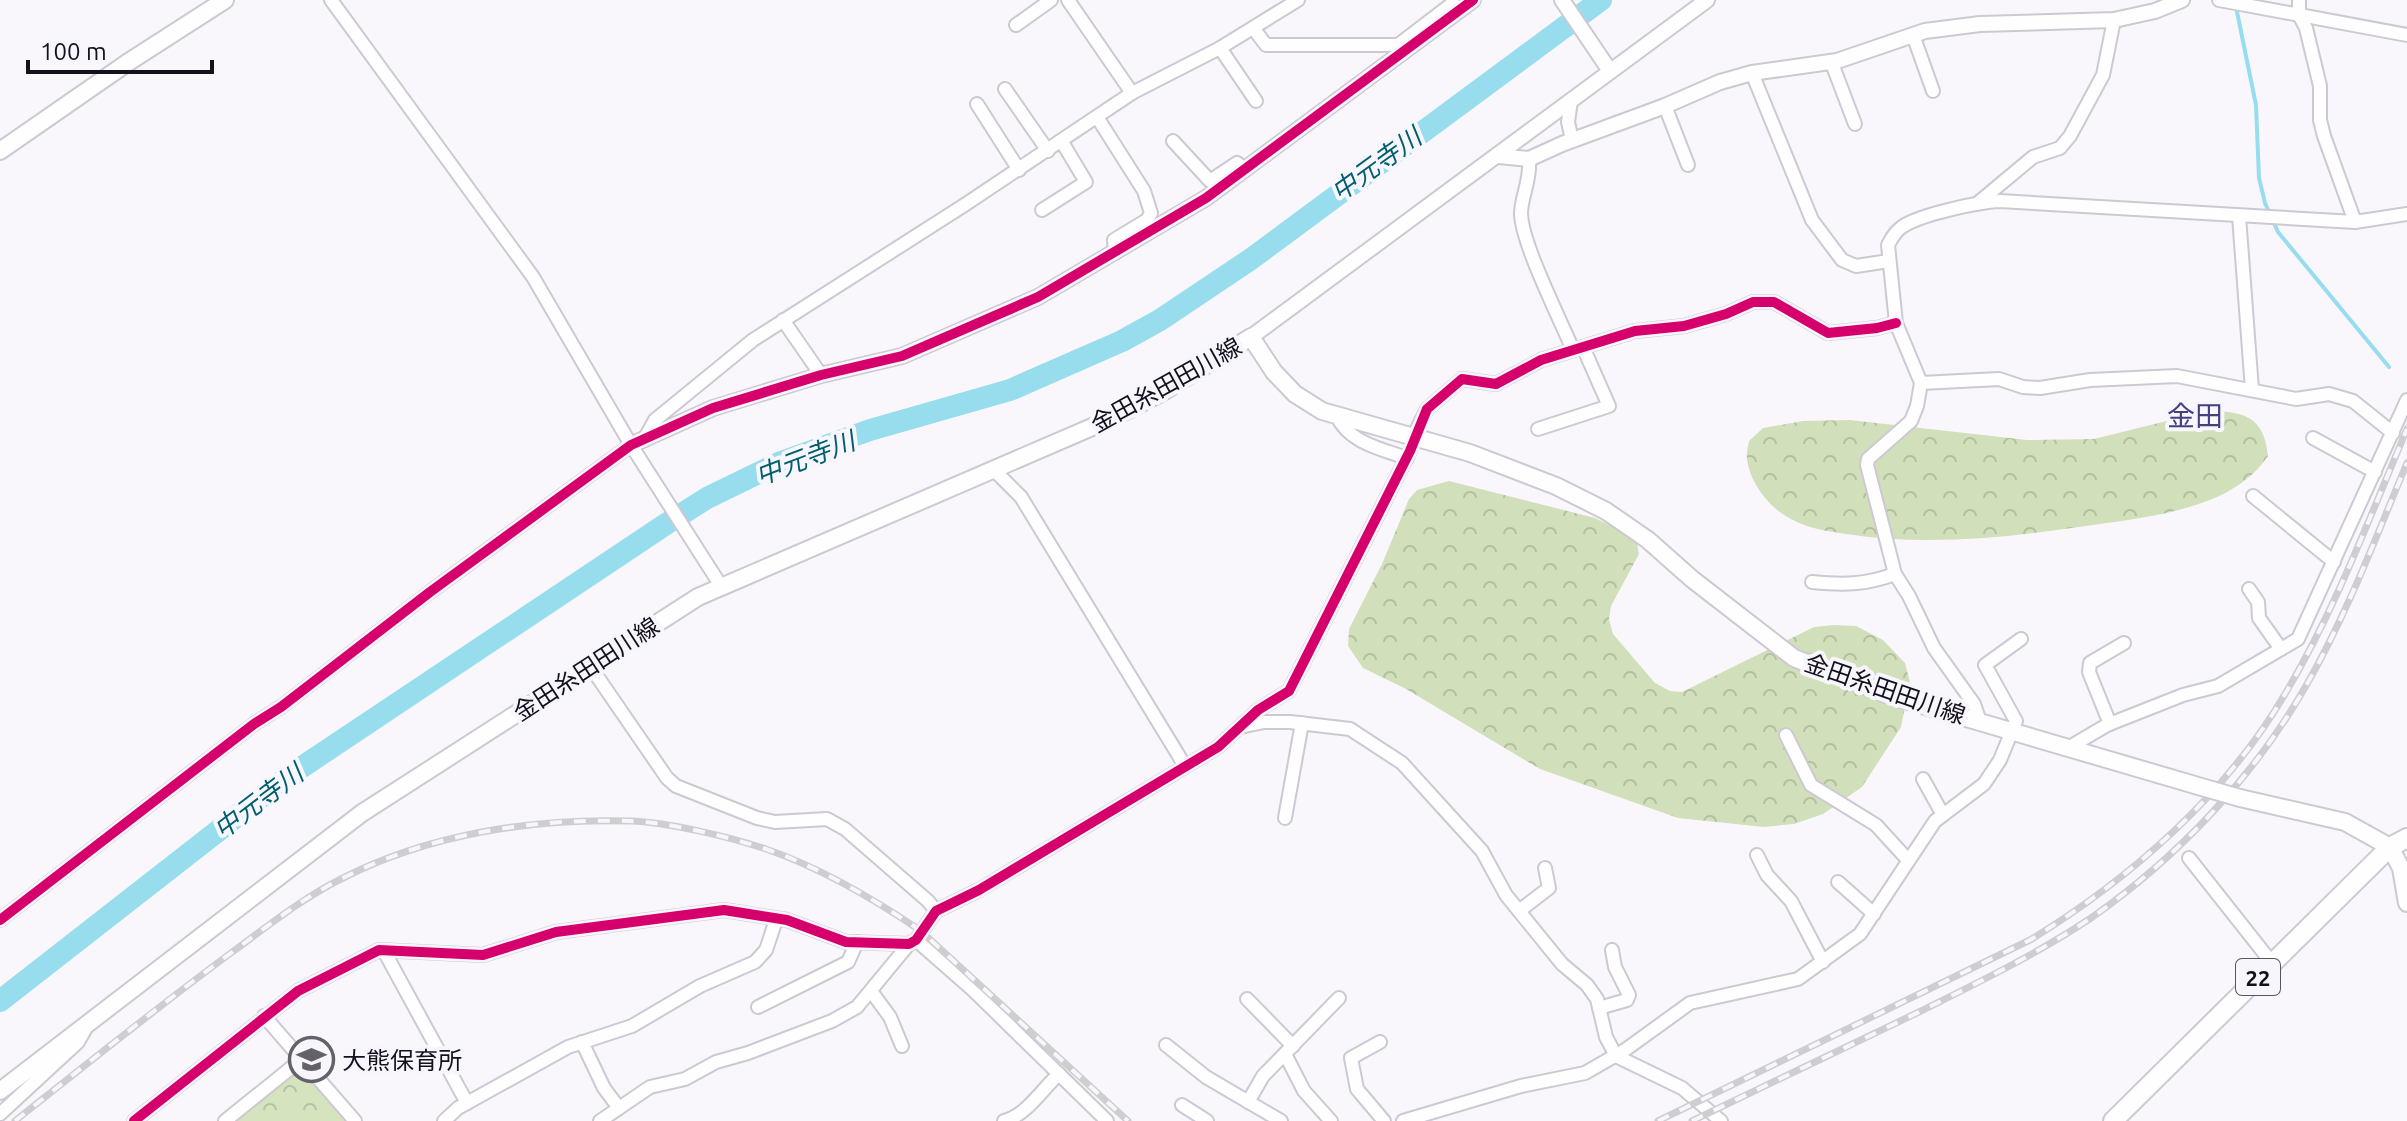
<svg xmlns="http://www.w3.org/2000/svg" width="2407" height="1121" font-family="Ubuntu,'Noto Sans JP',sans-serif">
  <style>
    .forest { fill: url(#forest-crowns) }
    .park { fill: url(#park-crowns) }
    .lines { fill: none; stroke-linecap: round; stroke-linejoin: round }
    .stream { stroke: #97ddee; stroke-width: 4 }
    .river { stroke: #97ddee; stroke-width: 22 }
    .minor-casing { stroke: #ccc9d2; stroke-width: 16 }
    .tertiary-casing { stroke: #ccc9d2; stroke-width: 18 }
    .secondary-casing { stroke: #ccc9d2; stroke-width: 20 }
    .primary-casing { stroke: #ccc9d2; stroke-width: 22 }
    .minor { stroke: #fefeff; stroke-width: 12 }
    .tertiary { stroke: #fefeff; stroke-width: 14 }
    .secondary { stroke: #fefeff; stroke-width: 16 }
    .primary { stroke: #fefeff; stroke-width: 18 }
    .rail-casing { stroke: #cecdd0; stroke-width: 7 }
    .rail { stroke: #f8f6fd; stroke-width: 4; stroke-dasharray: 12; stroke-linecap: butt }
    .secondary-bridge-casing { stroke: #ccc9d2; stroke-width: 20; stroke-linecap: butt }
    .secondary-bridge { stroke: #fefeff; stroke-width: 16 }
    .cycleway-casing { stroke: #f8f6fd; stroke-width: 15 }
    .cycleway { stroke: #d6006c; stroke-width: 10 }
    .labels { text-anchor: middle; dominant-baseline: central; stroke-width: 8; stroke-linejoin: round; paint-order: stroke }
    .shield { fill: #f8f6fd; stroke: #585560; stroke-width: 2 }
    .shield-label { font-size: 22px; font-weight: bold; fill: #14101c }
    .street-label { font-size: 24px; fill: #14101c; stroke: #f8f6fd }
    .poi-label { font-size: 24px; fill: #14101c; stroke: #f8f6fd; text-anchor: start }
    .water-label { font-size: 26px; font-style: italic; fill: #015e6d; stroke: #f8f6fd }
    .quarter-label { font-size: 28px; fill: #44407d; stroke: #f8f6fd }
  </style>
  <defs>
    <pattern id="forest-crowns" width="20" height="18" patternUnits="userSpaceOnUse" patternTransform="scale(2)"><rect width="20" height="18" fill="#d1e0bb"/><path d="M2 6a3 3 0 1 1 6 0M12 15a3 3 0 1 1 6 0" fill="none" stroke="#b3bfa0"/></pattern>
    <pattern id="park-crowns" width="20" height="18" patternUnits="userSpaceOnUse" patternTransform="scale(2)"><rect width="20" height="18" fill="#d5e3bf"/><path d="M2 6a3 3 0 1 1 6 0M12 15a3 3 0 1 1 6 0" fill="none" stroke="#b6c2a4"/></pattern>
  </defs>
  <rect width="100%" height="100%" fill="#f9f7fc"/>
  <g class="forest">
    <path d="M2207,411C2244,411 2264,416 2268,456C2255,475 2238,487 2217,497C2178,514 2135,519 2093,525C2011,537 1928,547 1846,534C1828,531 1809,529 1793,520C1771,510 1750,484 1747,459C1746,454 1748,447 1749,441L1763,428L1803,421L1850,420L2027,440L2094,439Z"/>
    <polygon points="1449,481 1595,518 1628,534 1637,544 1639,554 1611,606 1609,619 1613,634 1655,683 1670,691 1682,692 1814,627 1834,625 1856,626 1883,640 1905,663 1910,682 1901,727 1862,787 1823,814 1794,824 1764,827 1678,818 1540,769 1406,689 1363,668 1348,646 1349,629 1382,564 1409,499 1417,490"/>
  </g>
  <polygon class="park" points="302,1069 348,1121 235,1121"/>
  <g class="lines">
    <polyline class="stream" points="2236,7 2256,105 2259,178 2265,203 2278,232 2389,367"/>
    <polyline class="river" points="0,1001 287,777 666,524 707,498 781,462 870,430 1010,390 1122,341 1160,320 1251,259 1601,0"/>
    <defs>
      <g id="minor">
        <polyline points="331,0 533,277 631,445 721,586"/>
        <polyline points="1068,0 1132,93"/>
        <polyline points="2219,0 2407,35"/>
        <polyline points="2299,0 2299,15 2306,28 2320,86 2320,120 2324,136 2355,222"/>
        <polyline points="1016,25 1051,0"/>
        <polyline points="1253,28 1266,45 1398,45 1402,52"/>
        <polyline points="1913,35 1933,91"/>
        <polyline points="1398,45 1453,3"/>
        <polyline points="1220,48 1256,101"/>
        <polyline points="1831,61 1855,124"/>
        <polyline points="1752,73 1812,220 1842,260 1856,266 1889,261"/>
        <polyline points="1005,89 1048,151"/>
        <polyline points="1571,101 1568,122 1572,140"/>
        <polyline points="977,104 1019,170"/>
        <polyline points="1665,106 1688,165"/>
        <polyline points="1097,117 1144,191 1151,213 1147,220 1114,240 1115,253"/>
        <polyline points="1173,141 1210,181 1237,163 1245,169"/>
        <path d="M1529,159C1531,181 1521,196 1521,214C1522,244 1560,319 1573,350"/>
        <polyline points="1979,202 2033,157 2060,148 2070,136 2103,75 2114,20"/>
        <polyline points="1042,210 1086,182 1062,142"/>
        <polyline points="2239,216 2252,390"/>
        <polyline points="783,320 821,375"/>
        <polyline points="1921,383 1999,379 2023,387 2040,388 2090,380 2177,376 2296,399 2329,394 2353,401 2393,433"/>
        <path d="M1337,416C1348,442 1381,449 1407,458"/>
        <polyline points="1417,429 1427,409 1462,379 1496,384 1541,360 1635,331 1684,326 1726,314 1753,302 1774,302 1828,333 1877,328 1896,323"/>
        <polyline points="1538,429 1609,406 1583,347"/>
        <polyline points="645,438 655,420 753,340 966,204 1132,93 1220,48 1298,0"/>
        <polyline points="2313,438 2375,472"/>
        <polyline points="995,471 1021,497 1185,766"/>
        <polyline points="2253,496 2334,562"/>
        <path d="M1812,582C1843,585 1865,585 1895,574"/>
        <polyline points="2249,589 2258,602 2259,618 2281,649"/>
        <polyline points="590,666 667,778 676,786 757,818 775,822 827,819 845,829 928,901 936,911"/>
        <path d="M1980,722L1974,704L1934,648L1909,596L1895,574L1867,465L1868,459L1911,421L1917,406L1921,383L1896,323L1888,245C1892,237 1897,229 1905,225C1924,214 1978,202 2000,201L2355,222L2407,214"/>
        <polyline points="2110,724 2089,672 2090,663 2124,643"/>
        <polyline points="1240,727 1264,722 1290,722 1350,729 1402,763 1482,851 1506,895 1562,964 1587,985 1597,999 1606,1037 1616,1056 1682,1088 1721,1121"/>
        <polyline points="1786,735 1811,785 1876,825 1908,860"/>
        <polyline points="2068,748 2107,725 2183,695 2218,686 2298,639 2407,400"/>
        <polyline points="1923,779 1943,815"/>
        <polyline points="1285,818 1302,723"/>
        <polyline points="1757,855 1767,875 1791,901 1823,962"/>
        <polyline points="2189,858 2272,963"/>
        <polyline points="1838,882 1874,914"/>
        <polyline points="1519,911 1549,888 1545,868"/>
        <polyline points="0,920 254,724 281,707 430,592 631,445"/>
        <polyline points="916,940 973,990 1107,1121"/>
        <polyline points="384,951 467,1103"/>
        <polyline points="871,991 890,1017 902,1046"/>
        <polyline points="1247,999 1293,1046"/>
        <polyline points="758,1007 848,962 857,942"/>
        <polyline points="1599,1008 1627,1000 1629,995 1615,967 1612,950"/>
        <polyline points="264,1016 355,1121"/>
        <polyline points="582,1042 604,1088 619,1108"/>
        <polyline points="1380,1042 1351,1058 1357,1089 1384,1121"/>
        <polyline points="1166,1045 1206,1077 1281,1121"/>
        <polyline points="1285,1054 1304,1091 1331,1121"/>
        <polyline points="1248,1102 1263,1076 1339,998"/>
        <polyline points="1182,1105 1207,1121"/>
        <polyline points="0,1114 78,1042 87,1026"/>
        <polyline points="134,1121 298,991 379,950 483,955 556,932 724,910 787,920 846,942 909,944 916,940 936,911 979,890 1218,747 1258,710 1289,691 1410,451"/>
        <polyline points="225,1121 302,1059"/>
        <polyline points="444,1121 458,1108 568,1047 632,1026 700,986 755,962 766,950 776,920"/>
        <polyline points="600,1121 650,1087 685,1079 716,1062 748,1053 832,1021 857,1007 909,944"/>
        <path d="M1004,1121C1027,1115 1042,1089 1059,1074"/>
        <polyline points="1403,1121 1521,1086 1585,1073 1625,1050 1690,1003 1798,979 1860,934 1935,821 1984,784 2000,760 2016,721 1985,665 2021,639"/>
      </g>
      <g id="tertiary">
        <polyline points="1562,0 1610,71"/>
        <polyline points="1499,156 1529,159 1562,144 1665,106 1720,82 1752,73 1837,61 1925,31 1980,24 2114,20 2155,11 2182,0"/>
        <polyline points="1251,337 1707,0"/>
        <polyline points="631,445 713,408 821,375 902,356 1038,297 1206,198 1473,0"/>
      </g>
      <g id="secondary">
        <polyline points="0,151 127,63 225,0"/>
        <polyline points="2240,798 2345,822 2390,847 2401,868 2407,903"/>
        <polyline points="0,1091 362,813 698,597 1106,421 1161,393 1251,337 1274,372 1295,394 1322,411 1470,453 1556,486 1606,511 1648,540 1692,579 1794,658 1891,696 2205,788"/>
      </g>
      <polyline id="primary" points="2113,1121 2390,847 2407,838"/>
    </defs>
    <use href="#minor" class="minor-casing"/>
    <use href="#tertiary" class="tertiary-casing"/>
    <use href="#secondary" class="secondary-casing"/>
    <use href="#primary" class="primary-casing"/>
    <use href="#minor" class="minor"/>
    <use href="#tertiary" class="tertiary"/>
    <use href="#secondary" class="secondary"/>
    <use href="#primary" class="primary"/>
    <defs>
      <g id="rail">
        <path d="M15,1121C88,1063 160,1005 235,950C269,925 303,898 341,879C428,834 533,818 630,821C667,822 730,837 766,849C821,868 874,899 921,931L1128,1121"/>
        <path d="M1658,1121L2030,940C2130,879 2226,795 2285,694C2335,610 2369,519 2407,429"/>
        <path d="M1692,1121C1768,1084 1845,1048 1921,1011C1979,982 2037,954 2091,918C2177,858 2255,776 2307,684C2347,614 2376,537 2407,463"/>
      </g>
    </defs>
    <use href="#rail" class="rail-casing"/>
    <use href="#rail" class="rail"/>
    <defs>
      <polyline id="secondary-bridge" points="2205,788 2240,798"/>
    </defs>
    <use href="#secondary-bridge" class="secondary-bridge-casing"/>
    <use href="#secondary-bridge" class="secondary-bridge"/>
    <defs>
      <g id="cycleway">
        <polyline points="0,920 254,724 281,707 430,592 631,445 713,408 821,375 902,356 1038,297 1206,198 1473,0"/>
        <polyline points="134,1121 298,991 379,950 483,955 556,932 724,910 787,920 846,942 909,944 916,940 936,911 979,890 1218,747 1258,710 1289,691 1410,451 1427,409 1462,379 1496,384 1541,360 1635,331 1684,326 1726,314 1753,302 1774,302 1828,333 1877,328 1896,323"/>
      </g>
    </defs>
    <use href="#cycleway" class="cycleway-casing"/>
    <use href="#cycleway" class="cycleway"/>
  </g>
  <defs>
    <symbol id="school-ring" viewBox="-11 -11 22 22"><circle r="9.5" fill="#f8f6fd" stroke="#64616a" stroke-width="1.5"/><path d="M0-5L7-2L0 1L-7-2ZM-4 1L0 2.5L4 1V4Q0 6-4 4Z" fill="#64616a"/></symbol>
  </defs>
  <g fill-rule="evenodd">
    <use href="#school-ring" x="286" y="1034" width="51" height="51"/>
  </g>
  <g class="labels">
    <rect class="shield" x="2236" y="959" width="44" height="36" rx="6"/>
    <g class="shield-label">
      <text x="2258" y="977">22</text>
    </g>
    <g class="street-label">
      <text transform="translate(1166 385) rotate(-29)">金田糸田田川線</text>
      <text transform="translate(586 669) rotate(-33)">金田糸田田川線</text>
      <text transform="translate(1885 689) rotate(19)">金田糸田田川線</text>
    </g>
    <g class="poi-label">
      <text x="342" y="1060">大熊保育所</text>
    </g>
    <g class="water-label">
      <text transform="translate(1376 164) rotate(-36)">中元寺川</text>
      <text transform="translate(805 458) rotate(-21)">中元寺川</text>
      <text transform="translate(258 801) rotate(-37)">中元寺川</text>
    </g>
    <g class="quarter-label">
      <text x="2195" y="415">金田</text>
    </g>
  </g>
  <path d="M28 60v12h184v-12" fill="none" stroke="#14101c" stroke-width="4"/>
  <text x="40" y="60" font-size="24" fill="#14101c" stroke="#f8f6fd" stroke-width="6" paint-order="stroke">100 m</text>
</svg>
